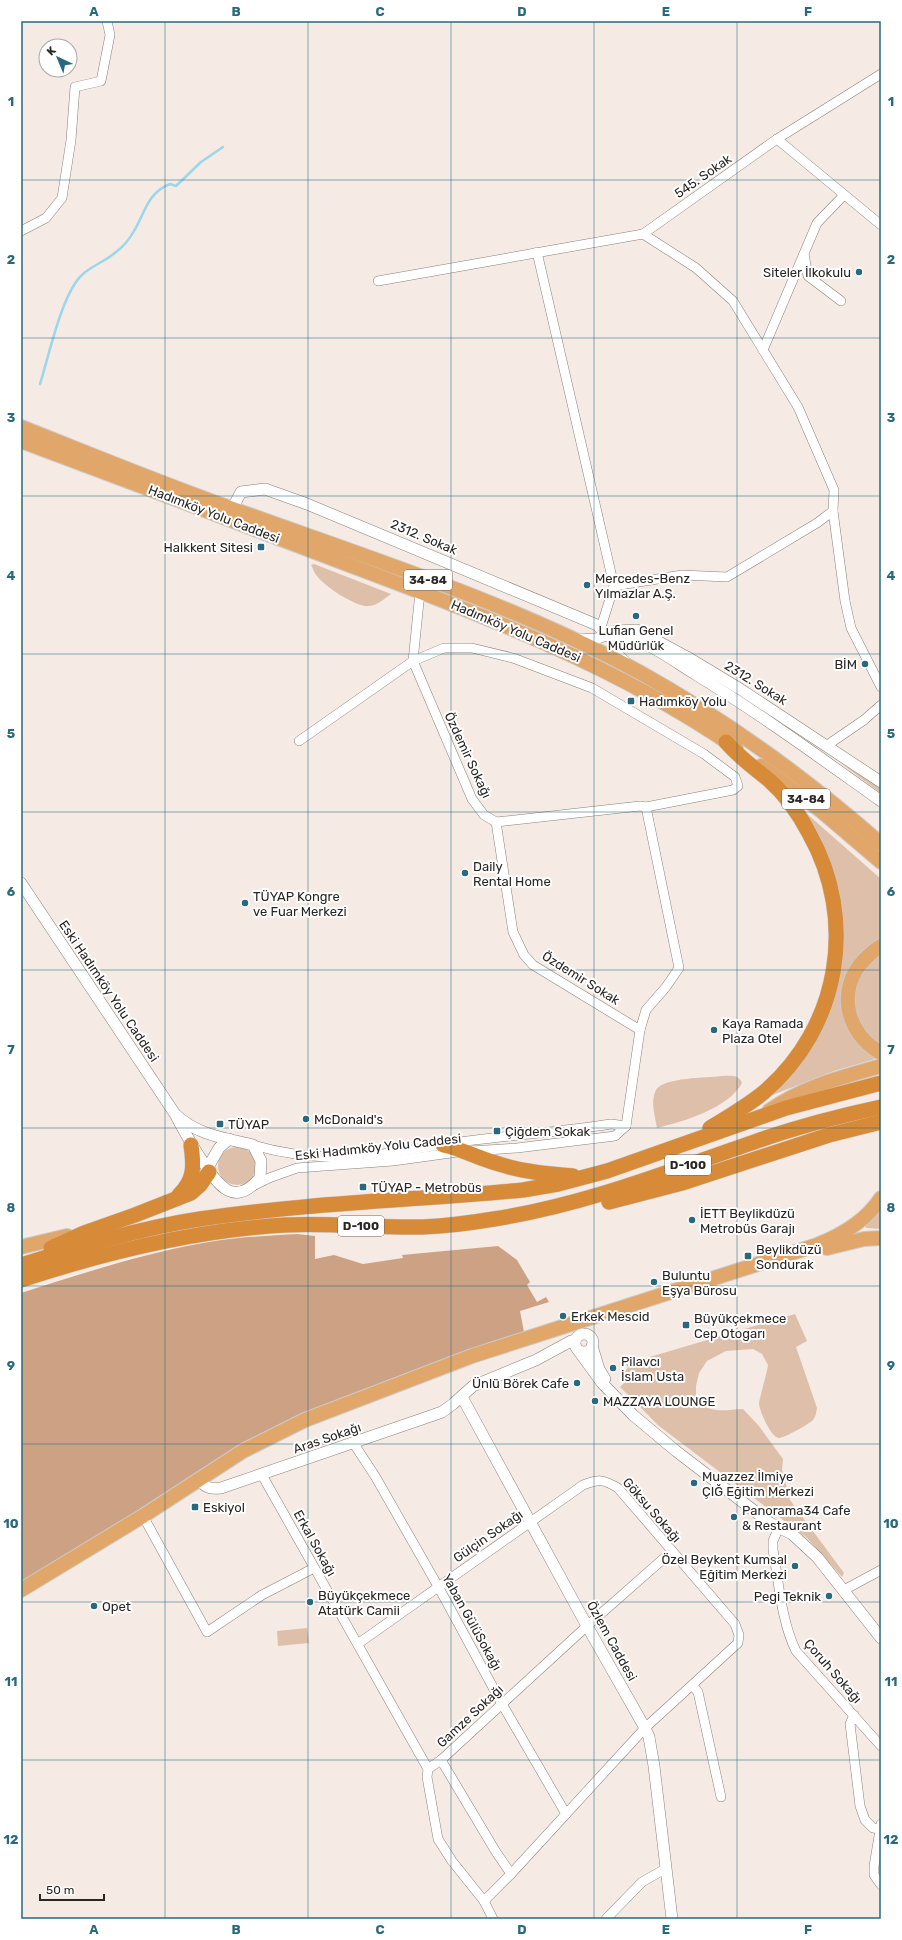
<svg xmlns="http://www.w3.org/2000/svg" width="902" height="1940" font-family="Rubik,sans-serif">
  <style>
    .green { fill: #debfa9 }
    .forest { fill: #cda284 }
    .lines { fill: none; stroke-linecap: round; stroke-linejoin: round }
    .stream { stroke: #9bd6ea; stroke-width: 2.5 }
    .minor-casing { stroke: #8a817b; stroke-width: 10 }
    .tertiary-casing { stroke: #8a817b; stroke-width: 12 }
    .primary-casing { stroke: #cccbca; stroke-width: 16 }
    .trunk-casing { stroke: #cccbca; stroke-width: 16 }
    .minor { stroke: #fff; stroke-width: 9 }
    .tertiary { stroke: #fff; stroke-width: 11 }
    .primary { stroke: #e1a76a; stroke-width: 14 }
    .trunk { stroke: #d78a38; stroke-width: 15 }
    .grid { fill: none; stroke: #28697d; stroke-width: 1; stroke-opacity: 0.55 }
    .poi-dot { fill: #28697d; stroke: #fff; stroke-width: 1.5 }
    .labels { text-anchor: middle; dominant-baseline: central; stroke-width: 4; stroke-linejoin: round; paint-order: stroke }
    .shield { fill: #fff; stroke: #6a6765; stroke-width: 1 }
    .shield-label { font-size: 12px; font-weight: bold; fill: #2a2623 }
    .street-label { font-size: 13px; fill: #2a2623; stroke: #fff }
    .poi-label { font-size: 13px; fill: #2a2623; stroke: #fff; text-anchor: start }
    .neatline { fill: none; stroke: #28697d; stroke-width: 1.5 }
    .grid-label { font-size: 13px; text-anchor: middle; font-weight: bold; fill: #28697d }
  </style>
  <rect width="100%" height="100%" fill="#f5ebe4"/>
  <g class="green">
    <path d="M314,564L391,594C384,599 378,605 369,606C357,608 324,586 317,576C314,573 313,568 311,565Z"/>
    <polygon points="839,762 881,788 881,793"/>
    <path d="M803,813H806L881,879V942L851,967L858,1040L875,1059L834,1071L765,1098L830,1004C841,979 844,954 842,928Z"/>
    <polygon points="881,953 881,1047 868,1037 855,1012 855,984 861,971"/>
    <path d="M722,1076C731,1076 738,1074 742,1083C729,1108 682,1122 657,1128C655,1116 650,1101 656,1090C664,1077 707,1078 722,1076Z"/>
    <circle cx="237" cy="1166" r="19"/>
    <polygon points="881,1209 881,1229 866,1228 865,1225"/>
    <path d="M795,1314L807,1341L796,1347L817,1408C816,1413 816,1416 813,1420C809,1424 783,1439 778,1438C770,1435 760,1412 759,1404C759,1400 767,1373 768,1365L762,1354L753,1349L726,1351L707,1361L699,1373L696,1386V1400C710,1414 724,1410 743,1409L759,1426L783,1459L782,1469L790,1500L844,1573L842,1577L807,1538L659,1426L620,1387L627,1380L622,1373L628,1368L626,1364Z"/>
    <polygon points="307,1628 309,1643 278,1646 277,1631"/>
  </g>
  <path class="forest" d="M297,1234L315,1236V1259L334,1255L363,1264L403,1258L402,1255L498,1246L517,1260L530,1282L527,1285L537,1302L546,1297L549,1302L520,1311L524,1332L328,1405L21,1585V1293C81,1274 141,1254 203,1243C234,1237 265,1236 297,1234Z"/>
  <g class="lines">
    <path class="stream" d="M40,384C49,356 62,292 83,274C93,265 106,261 116,252C123,247 130,238 134,231C145,213 147,193 170,184L176,186L201,162L223,147"/>
    <defs>
      <g id="minor">
        <polyline points="777,139 881,74"/>
        <polyline points="21,231 46,218 62,198 71,140 75,87 101,81 110,35 107,21"/>
        <polyline points="643,234 777,139 881,225"/>
        <polyline points="537,252 614,586 601,627"/>
        <polyline points="804,254 808,276 841,301"/>
        <polyline points="378,281 643,234 696,268 733,301 798,407 834,490 833,511"/>
        <polyline points="763,350 817,223 844,195"/>
        <polyline points="614,586 682,575 727,577 817,523 833,511 845,601 851,628 881,687"/>
        <polyline points="420,592 413,661 472,799 484,815 496,822 640,806 646,807"/>
        <polyline points="299,741 413,661 444,648 472,648 513,658 592,688 704,754 735,777 738,786 733,790 646,807 679,968 666,987 646,1010 640,1030 626,1126"/>
        <polyline points="826,746 864,720 881,705"/>
        <polyline points="496,822 513,932 524,955 533,965 640,1030"/>
        <path d="M253,1145C328,1167 385,1154 460,1142C510,1135 561,1132 611,1124L626,1126"/>
        <polyline points="471,1151 517,1148 615,1136 626,1126"/>
        <polyline points="255,1185 269,1178 297,1168 393,1161 458,1152"/>
        <polyline points="354,1444 375,1476 439,1588 502,1704 566,1814"/>
        <polyline points="262,1475 428,1769 427,1777 438,1839 452,1861 484,1901 493,1919"/>
        <polyline points="143,1516 207,1632 262,1595 314,1568"/>
        <path d="M779,1527L773,1541V1550C779,1583 781,1620 796,1651L881,1746"/>
        <polyline points="844,1590 881,1570"/>
        <path d="M359,1643L583,1485C599,1479 603,1479 618,1488L735,1624L739,1635L738,1643L645,1728L511,1874L484,1901"/>
        <polyline points="693,1686 698,1692 721,1797"/>
        <polyline points="854,1715 850,1724 860,1806 865,1820 873,1828 880,1829"/>
        <polyline points="441,1760 496,1852 511,1874"/>
        <polyline points="428,1769 441,1760 587,1626 671,1552"/>
        <polyline points="881,1824 874,1866 874,1875 881,1885"/>
        <polyline points="606,1919 642,1882 665,1869"/>
      </g>
      <g id="tertiary">
        <polyline points="232,509 241,492 265,489 307,504 597,625 615,642"/>
        <polyline points="577,640 596,639 616,631 637,630 687,657 740,689 881,782"/>
        <path d="M624,661L613,650L614,642C622,637 629,637 637,640C657,648 677,663 695,674C759,713 819,757 881,801"/>
        <path d="M21,883L175,1114C184,1131 192,1146 203,1162C219,1186 234,1208 260,1178L261,1161L253,1145C224,1138 197,1135 175,1114"/>
        <polyline points="207,1169 219,1148 229,1139"/>
        <circle cx="584" cy="1343" r="9"/>
        <polyline points="592,1346 599,1369 605,1379"/>
        <polyline points="578,1350 602,1383 633,1415 676,1451 770,1523 792,1534 817,1557 881,1638"/>
        <polyline points="462,1397 587,1626 645,1728 649,1737 654,1766 672,1919"/>
        <path d="M199,1480C206,1488 210,1489 221,1488L422,1419L442,1412L453,1404L473,1386L536,1360L571,1341H575"/>
      </g>
      <g id="primary">
        <path d="M21,427C92,455 162,484 233,509C371,559 512,603 641,673C727,721 807,779 881,844"/>
        <path d="M21,441C129,481 236,522 344,563C480,614 616,665 736,748"/>
        <polyline points="761,766 820,810 881,862"/>
        <path d="M881,946C875,949 869,955 864,960C836,989 846,1034 881,1053"/>
        <path d="M769,1111C802,1087 842,1077 881,1066"/>
        <polyline points="21,1247 67,1236"/>
        <polyline points="827,1248 864,1239 881,1238"/>
        <path d="M21,1590L143,1516L243,1451L305,1420L472,1356L817,1245C842,1235 866,1221 881,1198"/>
      </g>
      <g id="trunk">
        <path d="M710,1128C728,1117 747,1106 763,1093C840,1028 858,920 809,833C799,814 785,794 769,780C752,766 741,759 726,742"/>
        <path d="M443,1145C462,1149 480,1159 499,1164C523,1172 548,1174 573,1176"/>
        <path d="M179,1195C195,1180 194,1165 191,1145"/>
        <polyline points="609,1202 682,1183 829,1135 881,1122"/>
        <polyline points="51,1248 84,1233 135,1215 191,1193 200,1185 209,1172"/>
        <path d="M21,1265C79,1247 140,1228 200,1219C307,1203 416,1200 523,1190L558,1184L607,1171L786,1108L881,1083"/>
        <path d="M21,1280C106,1252 196,1230 285,1225C331,1223 377,1228 423,1227C447,1226 470,1223 494,1219C585,1205 670,1171 757,1141C797,1127 839,1116 881,1107"/>
      </g>
    </defs>
    <use href="#minor" class="minor-casing"/>
    <use href="#tertiary" class="tertiary-casing"/>
    <use href="#primary" class="primary-casing"/>
    <use href="#trunk" class="trunk-casing"/>
    <use href="#minor" class="minor"/>
    <use href="#tertiary" class="tertiary"/>
    <use href="#primary" class="primary"/>
    <use href="#trunk" class="trunk"/>
  </g>
  <path class="grid" d="M165,21V1919M308,21V1919M451,21V1919M594,21V1919M737,21V1919M21,180H881M21,338H881M21,496H881M21,654H881M21,812H881M21,970H881M21,1128H881M21,1286H881M21,1444H881M21,1602H881M21,1760H881"/>
  <g class="poi-dot">
    <circle cx="859" cy="272" r="4"/>
    <rect x="257" y="543" width="8" height="8" rx="2"/>
    <circle cx="587" cy="585" r="4"/>
    <circle cx="636" cy="616" r="4"/>
    <circle cx="865" cy="664" r="4"/>
    <rect x="627" y="697" width="8" height="8" rx="2"/>
    <circle cx="465" cy="873" r="4"/>
    <circle cx="245" cy="903" r="4"/>
    <circle cx="714" cy="1030" r="4"/>
    <circle cx="306" cy="1119" r="4"/>
    <rect x="216" y="1120" width="8" height="8" rx="2"/>
    <rect x="493" y="1127" width="8" height="8" rx="2"/>
    <rect x="359" y="1183" width="8" height="8" rx="2"/>
    <circle cx="692" cy="1220" r="4"/>
    <rect x="744" y="1252" width="8" height="8" rx="2"/>
    <circle cx="654" cy="1282" r="4"/>
    <circle cx="563" cy="1316" r="4"/>
    <rect x="682" y="1321" width="8" height="8" rx="2"/>
    <circle cx="613" cy="1368" r="4"/>
    <circle cx="577" cy="1383" r="4"/>
    <circle cx="595" cy="1401" r="4"/>
    <circle cx="694" cy="1483" r="4"/>
    <rect x="191" y="1503" width="8" height="8" rx="2"/>
    <circle cx="734" cy="1517" r="4"/>
    <circle cx="795" cy="1566" r="4"/>
    <circle cx="829" cy="1596" r="4"/>
    <circle cx="310" cy="1602" r="4"/>
    <circle cx="94" cy="1606" r="4"/>
  </g>
  <g class="labels">
    <g class="shield">
      <rect x="404" y="570" width="48" height="20" rx="3"/>
      <rect x="782" y="789" width="48" height="20" rx="3"/>
      <rect x="665" y="1155" width="46" height="20" rx="3"/>
      <rect x="338" y="1216" width="46" height="20" rx="3"/>
    </g>
    <g class="shield-label">
      <text x="428" y="580">34-84</text>
      <text x="806" y="799">34-84</text>
      <text x="688" y="1165">D-100</text>
      <text x="361" y="1226">D-100</text>
    </g>
    <g class="street-label">
      <text transform="translate(703 176) rotate(-35)">545. Sokak</text>
      <text transform="translate(214 514) rotate(21)">Hadımköy Yolu Caddesi</text>
      <text transform="translate(424 537) rotate(23)">2312. Sokak</text>
      <text transform="translate(516 631) rotate(23)">Hadımköy Yolu Caddesi</text>
      <text transform="translate(756 683) rotate(32)">2312. Sokak</text>
      <text transform="translate(468 755) rotate(65)">Özdemir Sokağı</text>
      <text transform="translate(581 978) rotate(32)">Özdemir Sokak</text>
      <text transform="translate(109 991) rotate(56)">Eski Hadımköy Yolu Caddesi</text>
      <text transform="translate(378 1147) rotate(-6)">Eski Hadımköy Yolu Caddesi</text>
      <text transform="translate(327 1438) rotate(-19)">Aras Sokağı</text>
      <text transform="translate(652 1510) rotate(49)">Göksu Sokağı</text>
      <text transform="translate(488 1536) rotate(-35)">Gülçin Sokağı</text>
      <text transform="translate(315 1543) rotate(61)">Erkal Sokağı</text>
      <text transform="translate(472 1622) rotate(61)">Yaban GülüSokağı</text>
      <text transform="translate(612 1641) rotate(61)">Özlem Caddesi</text>
      <text transform="translate(833 1671) rotate(49)">Çoruh Sokağı</text>
      <text transform="translate(470 1716) rotate(-43)">Gamze Sokağı</text>
    </g>
    <g class="poi-label">
      <text x="851" y="272" text-anchor="end">Siteler İlkokulu</text>
      <text x="253" y="547" text-anchor="end">Halkkent Sitesi</text>
      <text x="595" y="578">Mercedes-Benz<tspan x="595" dy="15">Yılmazlar A.Ş.</tspan></text>
      <text x="636" y="630" text-anchor="middle">Lufian Genel<tspan x="636" dy="15">Müdürlük</tspan></text>
      <text x="857" y="664" text-anchor="end">BİM</text>
      <text x="639" y="701">Hadımköy Yolu</text>
      <text x="473" y="866">Daily<tspan x="473" dy="15">Rental Home</tspan></text>
      <text x="253" y="896">TÜYAP Kongre<tspan x="253" dy="15">ve Fuar Merkezi</tspan></text>
      <text x="722" y="1023">Kaya Ramada<tspan x="722" dy="15">Plaza Otel</tspan></text>
      <text x="314" y="1119">McDonald's</text>
      <text x="228" y="1124">TÜYAP</text>
      <text x="505" y="1131">Çiğdem Sokak</text>
      <text x="371" y="1187">TÜYAP - Metrobüs</text>
      <text x="700" y="1213">İETT Beylikdüzü<tspan x="700" dy="15">Metrobüs Garajı</tspan></text>
      <text x="756" y="1249">Beylikdüzü<tspan x="756" dy="15">Sondurak</tspan></text>
      <text x="662" y="1275">Buluntu<tspan x="662" dy="15">Eşya Bürosu</tspan></text>
      <text x="571" y="1316">Erkek Mescid</text>
      <text x="694" y="1318">Büyükçekmece<tspan x="694" dy="15">Cep Otogarı</tspan></text>
      <text x="621" y="1361">Pilavcı<tspan x="621" dy="15">İslam Usta</tspan></text>
      <text x="569" y="1383" text-anchor="end">Ünlü Börek Cafe</text>
      <text x="603" y="1401">MAZZAYA LOUNGE</text>
      <text x="702" y="1476">Muazzez İlmiye<tspan x="702" dy="15">ÇIĞ Eğitim Merkezi</tspan></text>
      <text x="203" y="1507">Eskiyol</text>
      <text x="742" y="1510">Panorama34 Cafe<tspan x="742" dy="15">&amp; Restaurant</tspan></text>
      <text x="787" y="1559" text-anchor="end">Özel Beykent Kumsal<tspan x="787" dy="15">Eğitim Merkezi</tspan></text>
      <text x="318" y="1595">Büyükçekmece<tspan x="318" dy="15">Atatürk Camii</tspan></text>
      <text x="821" y="1596" text-anchor="end">Pegi Teknik</text>
      <text x="102" y="1606">Opet</text>
    </g>
  </g>
  <rect width="902" height="1940" fill="none" stroke="#ffffff" stroke-width="44"/>
  <g transform="translate(58 58) rotate(316)"><circle r="19" fill="#ffffff" stroke="#aaa8a7"/>
  <path d="M0-3L7 15L0 10L-7 15Z" fill="#28697d"/>
  <text y="-6" font-size="11" font-weight="bold" text-anchor="middle" fill="#2a2623">K</text>
  </g>
  <path d="M40 1894v6h64v-6" fill="none" stroke="#2a2623" stroke-width="2"/>
  <text x="46" y="1894" font-size="12" fill="#2a2623" stroke="#ffffff" stroke-width="3" paint-order="stroke">50 m</text>
  <rect x="22" y="22" width="858" height="1896" class="neatline"/>
  <g class="grid-label">
    <text x="94" y="16">A</text>
    <text x="236" y="16">B</text>
    <text x="380" y="16">C</text>
    <text x="522" y="16">D</text>
    <text x="666" y="16">E</text>
    <text x="808" y="16">F</text>
    <text x="11" y="106">1</text>
    <text x="891" y="106">1</text>
    <text x="11" y="264">2</text>
    <text x="891" y="264">2</text>
    <text x="11" y="422">3</text>
    <text x="891" y="422">3</text>
    <text x="11" y="580">4</text>
    <text x="891" y="580">4</text>
    <text x="11" y="738">5</text>
    <text x="891" y="738">5</text>
    <text x="11" y="896">6</text>
    <text x="891" y="896">6</text>
    <text x="11" y="1054">7</text>
    <text x="891" y="1054">7</text>
    <text x="11" y="1212">8</text>
    <text x="891" y="1212">8</text>
    <text x="11" y="1370">9</text>
    <text x="891" y="1370">9</text>
    <text x="11" y="1528">10</text>
    <text x="891" y="1528">10</text>
    <text x="11" y="1686">11</text>
    <text x="891" y="1686">11</text>
    <text x="11" y="1844">12</text>
    <text x="891" y="1844">12</text>
    <text x="94" y="1934">A</text>
    <text x="236" y="1934">B</text>
    <text x="380" y="1934">C</text>
    <text x="522" y="1934">D</text>
    <text x="666" y="1934">E</text>
    <text x="808" y="1934">F</text>
  </g>
</svg>
